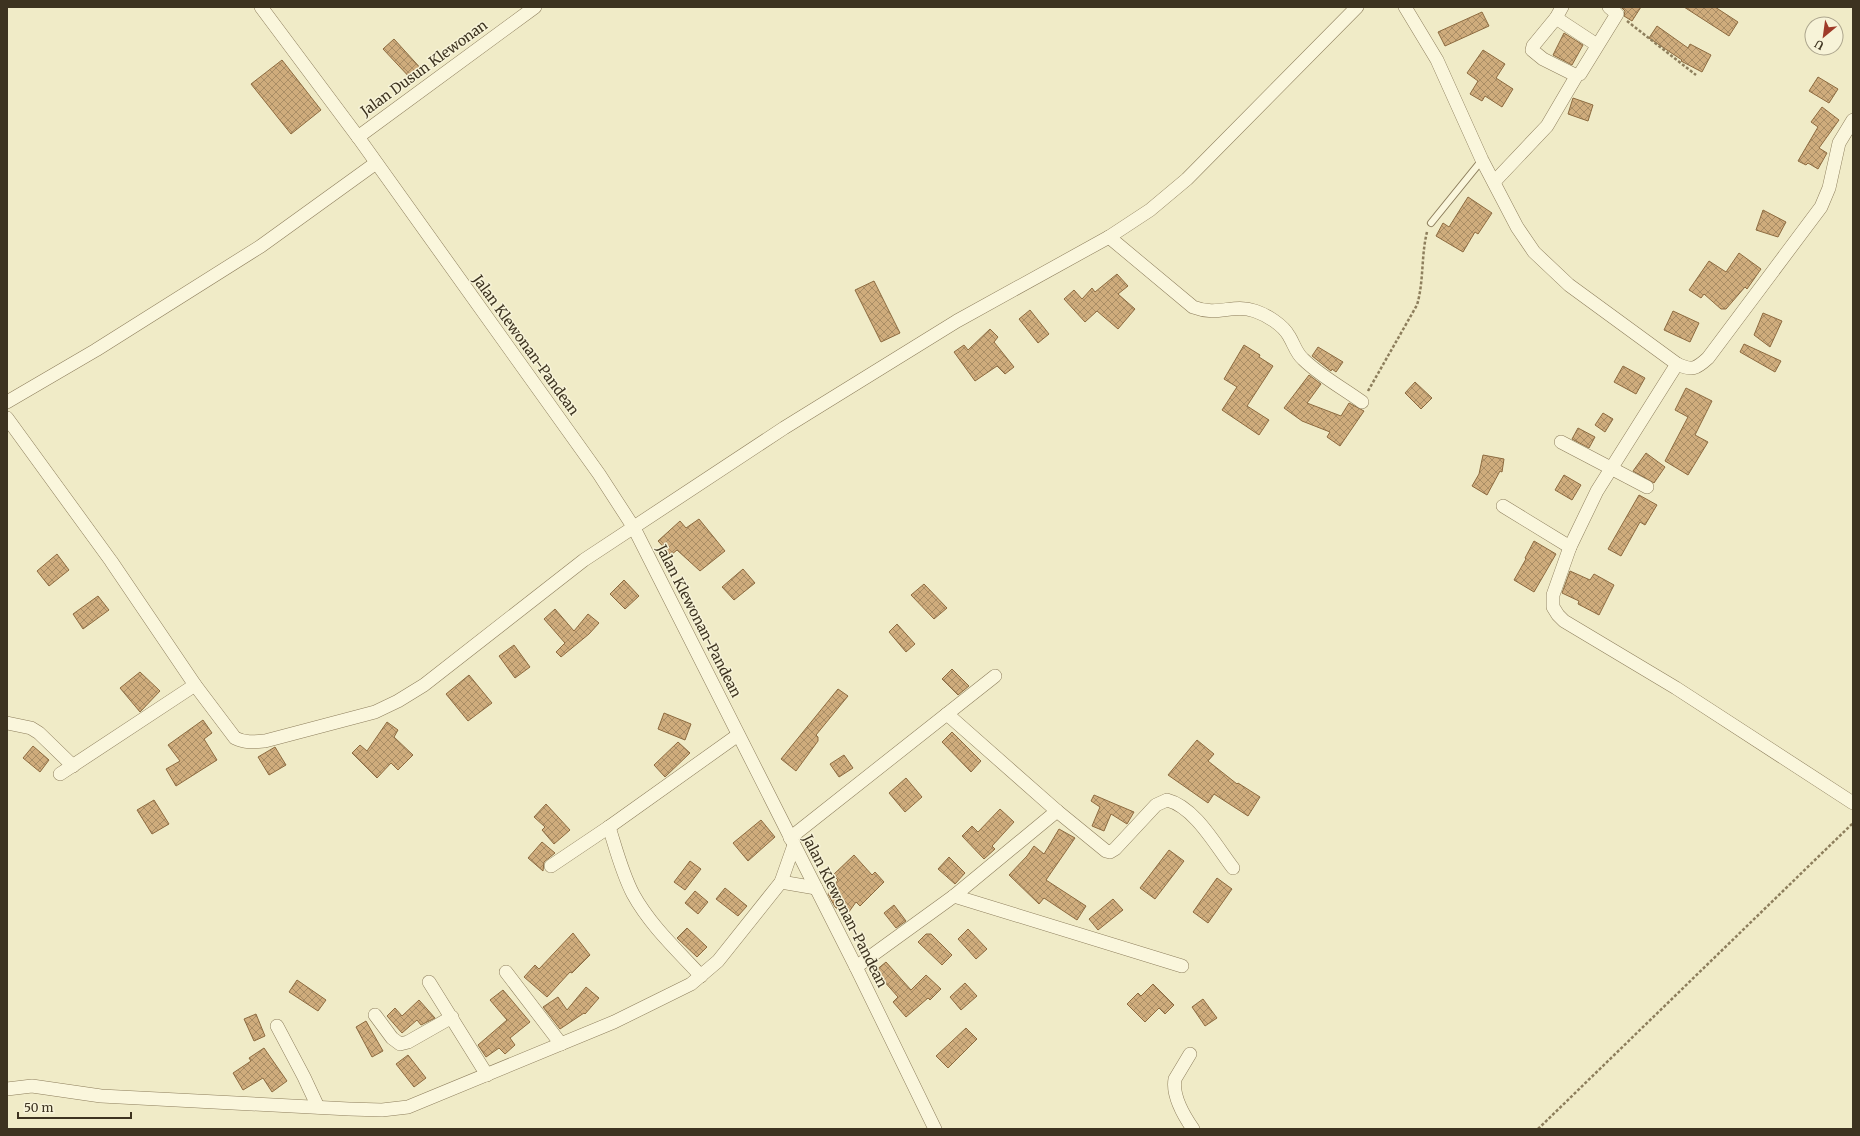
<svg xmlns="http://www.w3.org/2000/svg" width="1860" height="1136" font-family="Merriweather,serif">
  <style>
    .building { fill: url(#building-cross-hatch); stroke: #8d6b40 }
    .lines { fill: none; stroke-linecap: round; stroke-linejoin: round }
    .lane-casing { stroke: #8d7e5c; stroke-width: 8 }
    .street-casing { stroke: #8d7e5c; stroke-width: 14 }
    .path { stroke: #8d7e5c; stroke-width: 2.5; stroke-dasharray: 3 2; stroke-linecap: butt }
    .lane { stroke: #faf6dc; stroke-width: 6 }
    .street { stroke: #faf6dc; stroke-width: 13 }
    .labels { text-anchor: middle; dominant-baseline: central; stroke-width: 3; stroke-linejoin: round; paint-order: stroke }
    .street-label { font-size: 14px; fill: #3d3320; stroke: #f7f3d8 }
  </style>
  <defs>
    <pattern id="building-cross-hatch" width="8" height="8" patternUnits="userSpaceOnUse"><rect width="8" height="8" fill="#cfac7c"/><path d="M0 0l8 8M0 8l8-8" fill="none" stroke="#a98d65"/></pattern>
  </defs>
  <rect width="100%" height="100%" fill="#f0ebc7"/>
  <g class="building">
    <polygon points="1621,7 1641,7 1632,21 1624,16 1625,11"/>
    <polygon points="1684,7 1715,7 1738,22 1729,36"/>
    <polygon points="1482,12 1489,26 1445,46 1438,32"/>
    <polygon points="1657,26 1688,48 1690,44 1711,55 1702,72 1681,61 1682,60 1649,38"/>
    <polygon points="1564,33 1583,45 1572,65 1553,55"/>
    <polygon points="394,39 424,72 413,81 383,49"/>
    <polygon points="1483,50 1505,64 1496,78 1513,89 1502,107 1485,96 1482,101 1470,94 1478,81 1467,73"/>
    <polygon points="282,60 321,110 291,134 251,84"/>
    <polygon points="1818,77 1838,89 1829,103 1809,91"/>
    <polygon points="1573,98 1593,105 1588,121 1568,114"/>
    <polygon points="1822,107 1839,120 1819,148 1827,153 1818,169 1808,163 1806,165 1798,161 1818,127 1811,122"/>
    <polygon points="1468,197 1492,213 1478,234 1475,232 1463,252 1436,236 1443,223 1449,227"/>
    <polygon points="1763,210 1786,222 1778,237 1756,230"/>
    <polygon points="1739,253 1761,269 1747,289 1745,287 1726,309 1721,309 1704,294 1701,298 1689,290 1709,261 1726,272"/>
    <polygon points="1117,274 1128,286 1118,294 1135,309 1118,329 1097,311 1085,322 1064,299 1074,290 1082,299 1092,288 1095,292"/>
    <polygon points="874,281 900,333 881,342 855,290"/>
    <polygon points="1030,310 1049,334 1038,343 1019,319"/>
    <polygon points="1673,311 1699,323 1690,342 1664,330"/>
    <polygon points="1763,313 1782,321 1770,347 1754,335"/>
    <polygon points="990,329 998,337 994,342 1014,367 1005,374 997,366 975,381 954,352 964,345 968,350"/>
    <polygon points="1744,344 1781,361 1775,372 1740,352"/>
    <polygon points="1244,345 1260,355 1259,357 1273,366 1247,406 1269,420 1259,435 1222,410 1237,387 1224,379"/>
    <polygon points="1318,347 1343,362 1336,372 1332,369 1331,371 1312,356"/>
    <polygon points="1623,366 1645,378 1636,394 1614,382"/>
    <polygon points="1309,375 1321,384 1307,403 1341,416 1349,403 1364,411 1340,446 1327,437 1330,432 1302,421 1284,408"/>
    <polygon points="1415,382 1432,398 1421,409 1405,393"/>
    <polygon points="1686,388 1712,401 1695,435 1708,442 1688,475 1665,461 1688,417 1675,410"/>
    <polygon points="1603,413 1613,419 1605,432 1595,425"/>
    <polygon points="1578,428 1595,437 1589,448 1572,439"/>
    <polygon points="1646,453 1665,467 1654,483 1633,471"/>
    <polygon points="1483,455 1504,459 1502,472 1500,471 1487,495 1472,486 1479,474"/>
    <polygon points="1564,475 1581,485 1572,500 1555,490"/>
    <polygon points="1639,495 1657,505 1645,525 1640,522 1621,556 1608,549"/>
    <polygon points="699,519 725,551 700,571 677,550 671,555 658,541 680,521 686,528"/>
    <polygon points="1534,541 1556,554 1534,592 1514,580 1526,559 1525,558"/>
    <polygon points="57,554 69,570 49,586 37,571"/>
    <polygon points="743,569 755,583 734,600 722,587"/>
    <polygon points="1570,571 1590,580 1594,574 1614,585 1599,615 1578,604 1579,601 1562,593"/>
    <polygon points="624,580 639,596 625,609 610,594"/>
    <polygon points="924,584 947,608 934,619 911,595"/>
    <polygon points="98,596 109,610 83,629 73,614"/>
    <polygon points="555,609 574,631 588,614 599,623 589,634 561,657 556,652 565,643 544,619"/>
    <polygon points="897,624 915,644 906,652 889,632"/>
    <polygon points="514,645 530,667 515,678 499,656"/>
    <polygon points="952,669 969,686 958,695 942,679"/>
    <polygon points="140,672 160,691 140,712 120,688"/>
    <polygon points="469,675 492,703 468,721 446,694"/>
    <polygon points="838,689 848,696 816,735 818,737 818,741 796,771 781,759"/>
    <polygon points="664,713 691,724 685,740 658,729"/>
    <polygon points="203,720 212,733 204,739 217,760 176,786 166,769 180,761 168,745"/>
    <polygon points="387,722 398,730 394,737 413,755 398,770 391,763 377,778 352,753 360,745 367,751"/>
    <polygon points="952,732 981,761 971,772 942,742"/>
    <polygon points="1197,740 1214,754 1208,761 1237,784 1238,783 1260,797 1248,816 1214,794 1208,803 1168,775"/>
    <polygon points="678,742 690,753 665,777 654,765"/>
    <polygon points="33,746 49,760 40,772 23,758"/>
    <polygon points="275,747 286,765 269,775 258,757"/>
    <polygon points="844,755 853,768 839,777 830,764"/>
    <polygon points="906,778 922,797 905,812 889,793"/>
    <polygon points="1094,795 1115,804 1134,812 1127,824 1111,814 1104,831 1092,826 1100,807 1091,801"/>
    <polygon points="154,800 169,824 152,834 137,810"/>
    <polygon points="546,804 570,830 554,844 542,830 545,827 534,817"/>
    <polygon points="1000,809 1014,822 992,846 995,849 984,859 962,836 972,826 978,832"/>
    <polygon points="761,820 775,837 748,861 733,843"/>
    <polygon points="1059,829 1075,838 1046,880 1086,906 1077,920 1044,898 1039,904 1009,875 1027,856 1034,846 1044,854"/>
    <polygon points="542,842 555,853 544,862 543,871 528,858"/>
    <polygon points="1169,850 1184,861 1155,899 1140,888"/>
    <polygon points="854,855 872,875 875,872 884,882 860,906 856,902 846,916 835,907 828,894 838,880 833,875"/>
    <polygon points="949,857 965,873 955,884 938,869"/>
    <polygon points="690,861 701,869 685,890 674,882"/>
    <polygon points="1217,878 1232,889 1208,923 1193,912"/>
    <polygon points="725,888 747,906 738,916 716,899"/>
    <polygon points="695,891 708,902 698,914 685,903"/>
    <polygon points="1113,899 1123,910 1098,930 1089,919"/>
    <polygon points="894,905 906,921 896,928 884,913"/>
    <polygon points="687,928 707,947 697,957 677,938"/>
    <polygon points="968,929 987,949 976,959 958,939"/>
    <polygon points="573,933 590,955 572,973 570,972 547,997 524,977 535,965 539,969"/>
    <polygon points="926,934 931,934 952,955 942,965 918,942"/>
    <polygon points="886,962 911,990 926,975 941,989 930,1000 928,998 906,1017 893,1002 898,997 875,971"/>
    <polygon points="297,980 326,1000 318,1011 289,992"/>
    <polygon points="965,983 977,996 961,1010 950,997"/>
    <polygon points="1153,984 1174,1005 1165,1014 1159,1008 1145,1022 1127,1004 1138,993 1141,996"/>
    <polygon points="586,987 599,998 585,1014 584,1013 560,1029 543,1007 558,997 567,1010"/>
    <polygon points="503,990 530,1022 510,1038 515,1045 505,1054 499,1048 486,1057 478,1045 507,1020 490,1000"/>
    <polygon points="1203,999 1217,1018 1205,1026 1192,1007"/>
    <polygon points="419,1000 435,1018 421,1025 417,1020 402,1033 387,1016 395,1008 402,1016"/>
    <polygon points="256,1014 265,1036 254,1041 244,1019"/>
    <polygon points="366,1021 383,1051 372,1057 356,1027"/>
    <polygon points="966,1028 977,1039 948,1068 936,1056"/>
    <polygon points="264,1048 287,1081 272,1092 263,1078 243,1090 233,1073 251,1061 249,1058"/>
    <polygon points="408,1055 426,1078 414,1087 396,1064"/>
  </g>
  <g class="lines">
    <defs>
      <polyline id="lane" points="1431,223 1482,160"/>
      <g id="street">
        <polyline points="261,7 358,137"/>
        <polyline points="535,7 358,137 599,474 634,528 856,967 935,1129"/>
        <polyline points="1405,7 1437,60 1482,160 1517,227 1534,252 1569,285 1677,364 1597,491 1570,547 1553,595 1553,607 1558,615 1564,621 1676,688 1853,803"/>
        <polyline points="1562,7 1556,18 1533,46 1532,50 1543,59 1575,75 1580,74 1617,14 1609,7"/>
        <polyline points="1556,18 1597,45"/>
        <polyline points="1494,182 1547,126 1577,75"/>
        <path d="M1109,237L1193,307C1219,317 1232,303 1255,311C1267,315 1283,325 1289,336C1294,344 1296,353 1303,359C1320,376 1343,388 1362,402"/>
        <path d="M1677,364C1692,371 1696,369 1708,358L1821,207L1829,188L1839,143L1853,120"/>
        <polyline points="7,402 96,350 261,246 376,163"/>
        <path d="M7,418L111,561L195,685L235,738C245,743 254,742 265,741L375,712L398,701L424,685L584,560L784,428L957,321L1109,237L1150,210L1187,179L1357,7"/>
        <polyline points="1561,442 1647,487"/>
        <polyline points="1503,506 1570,547"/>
        <path d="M947,714L1057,811L1106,851L1110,852L1115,849L1156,805L1167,800C1195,807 1216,846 1233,868"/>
        <polyline points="7,723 31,728 39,733 73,766"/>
        <polyline points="60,774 195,685"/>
        <path d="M609,827C616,849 622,873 633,894C650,925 677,950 701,976"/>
        <polyline points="790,838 995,676"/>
        <polyline points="551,866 609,827 738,735"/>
        <polyline points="781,882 816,888"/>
        <polyline points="954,896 1182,966"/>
        <polyline points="856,967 954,896 1057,811"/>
        <polyline points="506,972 561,1044"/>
        <polyline points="429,982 487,1075"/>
        <polyline points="375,1015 392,1038 400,1044 408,1042 452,1017"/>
        <polyline points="277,1026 304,1077 318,1107"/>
        <path d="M1190,1054L1175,1079C1172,1095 1184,1116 1193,1129"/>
        <polyline points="7,1089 32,1086 101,1096 349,1109 382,1110 408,1107 614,1022 691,984 718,961 781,882 794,845"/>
      </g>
    </defs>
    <use href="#lane" class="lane-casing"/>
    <use href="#street" class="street-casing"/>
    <g class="path">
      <polyline points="1627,21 1696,75"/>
      <path d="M1368,391L1417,305C1424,281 1421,256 1427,232"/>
      <polyline points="1538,1129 1853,823"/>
    </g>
    <use href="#lane" class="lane"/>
    <use href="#street" class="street"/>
  </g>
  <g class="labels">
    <g class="street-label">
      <text transform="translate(424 68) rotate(-36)">Jalan Dusun Klewonan</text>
      <text transform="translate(526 345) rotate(54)">Jalan Klewonan-Pandean</text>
      <text transform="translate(699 621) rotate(63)">Jalan Klewonan-Pandean</text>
      <text transform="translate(845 911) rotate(63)">Jalan Klewonan-Pandean</text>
    </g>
  </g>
  <rect width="1860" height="1136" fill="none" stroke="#3d3320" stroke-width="16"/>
  <g transform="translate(1824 36) rotate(209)"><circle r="19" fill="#f7f3d8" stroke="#ada68e"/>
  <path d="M0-3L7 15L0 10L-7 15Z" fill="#9f3b29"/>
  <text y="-6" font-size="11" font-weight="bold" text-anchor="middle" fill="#3d3320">U</text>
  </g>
  <path d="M18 1112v6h113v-6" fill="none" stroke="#3d3320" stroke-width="2"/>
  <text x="24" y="1112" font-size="12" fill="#3d3320" stroke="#f7f3d8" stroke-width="3" paint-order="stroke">50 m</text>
</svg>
